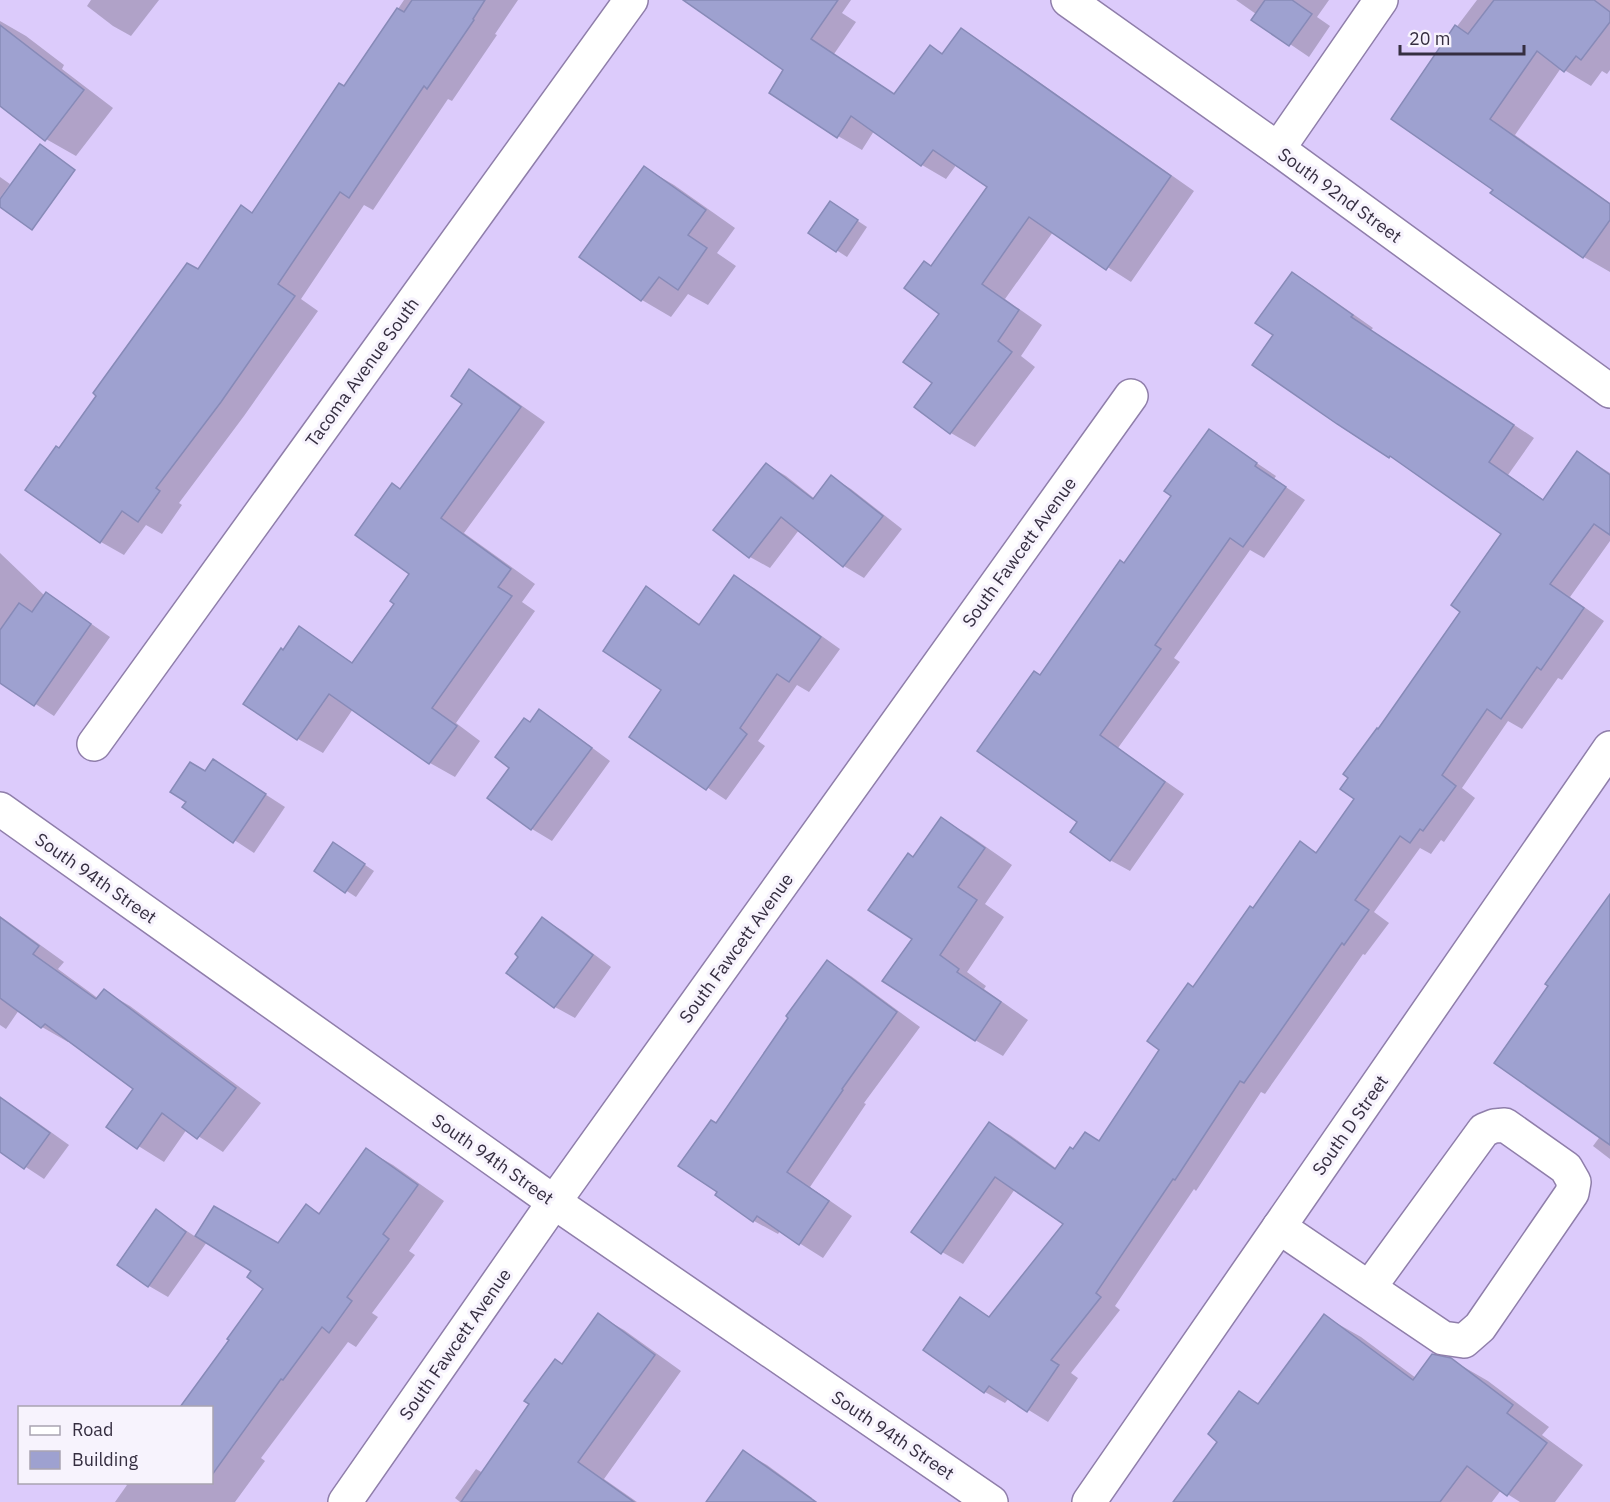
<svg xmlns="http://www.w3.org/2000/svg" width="1610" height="1502" font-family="'IBM Plex Sans',sans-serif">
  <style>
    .shadow { fill: #0003 }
    .building { fill: #9ea1d0; stroke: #878ab7; stroke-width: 1.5 }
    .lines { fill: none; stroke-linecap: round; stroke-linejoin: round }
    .minor-casing { stroke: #8f7eaa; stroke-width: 36 }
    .minor { stroke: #fff; stroke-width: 33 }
    .labels { text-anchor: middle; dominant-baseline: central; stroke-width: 6; stroke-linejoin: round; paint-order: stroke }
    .street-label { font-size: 18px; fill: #352e40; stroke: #f7f3fd }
  </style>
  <rect width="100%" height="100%" fill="#dccbfb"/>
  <g class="shadow">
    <polygon points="91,0 159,0 131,36 113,26 87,6"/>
    <polygon points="404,0 518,0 495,34 497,35 452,101 448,99 373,210 364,205 301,299 318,311 244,416 179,503 182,505 162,534 146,525 124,555 101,542 60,450 198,271 242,207 253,214 345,88"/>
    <polygon points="713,0 851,0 842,13 856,22 834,54 895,95 930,46 944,54 961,30 985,44 1194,191 1131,282 1053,232 1005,299 1042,325 1021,356 1035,367 975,447 951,433 916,407 934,383 941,314 932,267 989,186 957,164 946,179 922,165 874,131 862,150 838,136 785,70"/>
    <polygon points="1236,0 1329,0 1317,17 1330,26 1309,57 1253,19 1256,14"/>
    <polygon points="1477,0 1610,0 1610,70 1607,74 1602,71 1591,86 1561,68 1515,135 1610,203 1610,272 1584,257 1495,189 1452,33"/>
    <polygon points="0,21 26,36 64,65 62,69 113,108 76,156 46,139 0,104"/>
    <polygon points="645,168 674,185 735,228 717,253 736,266 708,305 688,294 671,317 642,300 581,257"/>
    <polygon points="0,177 10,184 0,198"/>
    <polygon points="840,209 867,227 847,257 810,233"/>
    <polygon points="1292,274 1312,285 1373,328 1371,330 1534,438 1508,475 1544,500 1578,453 1610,473 1610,541 1570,597 1604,621 1562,680 1558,678 1522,729 1508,721 1462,788 1475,798 1444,842 1441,840 1431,854 1420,848 1374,912 1389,923 1365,955 1363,954 1265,1094 1261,1092 1196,1191 1194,1189 1115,1306 1120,1310 1071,1373 1078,1378 1048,1422 1009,1398 1005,1403 985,1392 961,1299 991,1318 1065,1223 1015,1189 963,1264 942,1252 990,1124 1010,1135 1057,1169 1074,1151 1100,1142 1161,1049 1194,989 1300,843 1318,853 1356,799 1379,731 1462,612 1504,534 1410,469 1338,423 1275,335"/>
    <polygon points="469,371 494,386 545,422 464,533 535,584 522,602 535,611 456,723 480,741 455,777 430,763 353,709 323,753 298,739 245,703 299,628 353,663 397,604 411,573 401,490 464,403"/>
    <polygon points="1209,431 1276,476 1274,479 1305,500 1264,558 1250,550 1174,658 1180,662 1118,748 1184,794 1130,871 1110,860 1079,821 1041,676 1125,565 1173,496"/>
    <polygon points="766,464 786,476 815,499 832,477 851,489 902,529 864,578 844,566 799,530 770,568 750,557"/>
    <polygon points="0,553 45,596 46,594 66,606 110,637 54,716 0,681"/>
    <polygon points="735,577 754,588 840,649 809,692 797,685 758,741 765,746 726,800 631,736 663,690 647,588 701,625"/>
    <polygon points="539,711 559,723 610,761 552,841 532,829 489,798 511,768 530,723"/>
    <polygon points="214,761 285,807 254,853 184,807"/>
    <polygon points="941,819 969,835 1012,865 985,904 1004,917 967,972 986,986 984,989 1028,1020 1003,1056 975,1040 914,939 914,858"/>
    <polygon points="343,850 374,871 356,897 316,871"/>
    <polygon points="0,916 64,962 58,969 99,999 104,991 130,1006 261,1103 223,1152 187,1129 164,1162 108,1127 135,1089 69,1040 68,1042 42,1027 19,1010 6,1029 0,1025"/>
    <polygon points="543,919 563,931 611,967 575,1018 555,1007 508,972 521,956"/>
    <polygon points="827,962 851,976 920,1027 864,1103 866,1104 810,1187 852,1216 823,1258 780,1231 778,1234 754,1221 717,1194 719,1192 717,1124"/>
    <polygon points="7,1103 27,1115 69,1145 44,1179 0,1150 0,1112"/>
    <polygon points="1610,1123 1610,1159 1593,1146"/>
    <polygon points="367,1150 393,1165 444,1201 409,1251 415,1255 372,1313 378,1317 356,1347 348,1342 261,1458 265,1461 235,1502 115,1502 127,1485 123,1482 212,1482 212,1408 182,1408 231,1340 265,1289 253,1270 207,1242 168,1297 149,1286 156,1211 196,1237 214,1208 279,1245 307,1206 321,1214"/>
    <polygon points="598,1315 624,1330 681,1371 604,1479 637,1502 460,1502 455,1498 476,1469 483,1473"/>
    <polygon points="1324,1316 1361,1337 1416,1378 1450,1359 1488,1381 1549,1427 1542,1435 1583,1465 1555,1502 1520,1502 1501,1490 1492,1502 1175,1502 1219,1441 1240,1393 1260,1404"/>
    <polygon points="744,1452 767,1465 812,1498 809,1502 708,1502"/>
  </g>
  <g class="building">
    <polygon points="412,0 485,0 473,19 474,20 427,89 424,86 349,198 340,192 278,284 295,296 221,402 156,488 160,491 138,522 122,511 100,543 25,490 56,446 59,448 96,396 93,393 187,263 198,269 241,205 252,213 339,83 344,86 397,8 404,12"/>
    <polygon points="683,0 838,0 811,39 894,94 930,45 942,54 961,28 1171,176 1106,270 1029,217 982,284 1019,310 998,341 1012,352 950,434 914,407 932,383 903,362 939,314 904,288 924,261 931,266 987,187 933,150 921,166 851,116 837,138 769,93 783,70"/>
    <polygon points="1265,0 1292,0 1312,14 1289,46 1251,20"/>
    <polygon points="1494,0 1594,0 1610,12 1610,22 1581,60 1576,56 1564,72 1537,51 1490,119 1610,204 1610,220 1583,258 1490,193 1493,190 1391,119 1455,25 1468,34"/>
    <polygon points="0,25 84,90 45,141 0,106"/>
    <polygon points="40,144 75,170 32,230 0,207 0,199"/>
    <polygon points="644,166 706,210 688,235 707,248 678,290 659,277 641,301 579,257"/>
    <polygon points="830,201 858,220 836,252 808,233"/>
    <polygon points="1292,272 1353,315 1351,317 1514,425 1489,462 1543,500 1577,451 1610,475 1610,535 1594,524 1550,584 1584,608 1541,670 1537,667 1501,719 1487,709 1442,775 1456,786 1423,831 1420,829 1410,843 1400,836 1355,900 1369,910 1344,945 1342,943 1244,1083 1240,1081 1175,1180 1173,1179 1096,1293 1101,1297 1051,1360 1059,1365 1027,1412 989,1386 984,1393 923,1350 960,1297 989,1317 1063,1224 995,1177 941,1254 911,1232 989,1122 1055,1169 1070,1147 1073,1149 1085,1132 1099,1141 1159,1050 1147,1041 1188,983 1193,987 1250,906 1253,908 1300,841 1316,853 1354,799 1340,789 1348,778 1343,774 1377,728 1378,729 1460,612 1451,605 1501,534 1390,456 1389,458 1337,424 1252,365 1273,335 1255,323"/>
    <polygon points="469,369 521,407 441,518 511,569 498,587 512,596 432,708 457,726 429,764 329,694 297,740 243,704 281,648 283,650 299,626 352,663 394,604 390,601 409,574 355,535 392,483 400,489 462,404 451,396"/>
    <polygon points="1209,429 1257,463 1255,466 1286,487 1243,547 1230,538 1155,645 1161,649 1100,735 1165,782 1110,861 1070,832 1077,822 977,751 1034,671 1040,675 1120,560 1124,563 1171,496 1164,491"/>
    <polygon points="766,463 813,499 831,475 883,516 843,567 781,517 749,558 713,530"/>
    <polygon points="734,575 821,637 789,682 777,674 740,728 747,734 706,790 629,737 661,690 603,651 646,586 699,625"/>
    <polygon points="46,592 91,624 34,706 0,683 0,630 19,603 32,612"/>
    <polygon points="539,709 592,748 531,830 487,798 509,768 495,757 524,718 530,722"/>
    <polygon points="213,759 266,794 233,843 182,807 186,802 170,792 190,762 205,771"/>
    <polygon points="941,817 985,848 958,887 977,900 940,955 959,969 957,972 1001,1002 975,1041 882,981 912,939 868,910 908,853 913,857"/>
    <polygon points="333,842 365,864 345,893 314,871"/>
    <polygon points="1610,894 1610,1145 1494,1063 1548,986 1545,984"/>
    <polygon points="0,917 39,946 33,954 96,999 104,989 236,1088 197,1139 162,1113 137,1149 106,1127 133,1089 45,1024 41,1028 0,998"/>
    <polygon points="542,917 593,955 554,1008 506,973 518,957 515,954"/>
    <polygon points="827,960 897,1012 842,1089 843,1090 787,1172 829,1201 799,1245 757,1216 753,1222 715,1195 717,1192 678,1166 711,1120 716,1123 788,1018 786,1016"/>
    <polygon points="0,1097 50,1133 24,1169 0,1152"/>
    <polygon points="366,1148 418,1185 383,1234 389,1239 347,1297 352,1301 329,1333 322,1327 283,1380 281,1379 212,1475 212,1407 180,1407 229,1340 227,1339 263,1289 247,1277 251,1271 195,1236 214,1206 278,1243 306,1204 319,1214"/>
    <polygon points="156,1209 186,1232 148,1287 117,1265"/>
    <polygon points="598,1313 655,1355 578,1462 634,1502 461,1502 529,1404 524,1401 555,1359 562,1364"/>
    <polygon points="1324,1314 1413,1380 1432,1354 1451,1358 1513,1405 1507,1413 1547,1443 1507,1496 1467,1466 1440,1502 1173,1502 1217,1442 1208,1434 1239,1391 1258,1404"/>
    <polygon points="743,1450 816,1502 706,1502"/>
  </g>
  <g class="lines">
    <defs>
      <g id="minor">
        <polyline points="1068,0 1278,149 1610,391"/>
        <polyline points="1278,149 1381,0"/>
        <polyline points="94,744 631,0"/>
        <polyline points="0,809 554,1202 991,1502"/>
        <polyline points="1279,1227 1369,1288 1484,1130 1494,1126 1505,1125 1566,1168 1574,1182 1572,1193 1480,1327 1464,1341 1443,1338 1369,1288"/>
        <polyline points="345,1502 554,1202 1131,396"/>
        <polyline points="1089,1502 1610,748"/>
      </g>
    </defs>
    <use href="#minor" class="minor-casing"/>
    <use href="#minor" class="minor"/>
  </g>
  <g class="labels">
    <g class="street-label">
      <text transform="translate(1340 195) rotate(36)">South 92nd Street</text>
      <text transform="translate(362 372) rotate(-54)">Tacoma Avenue South</text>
      <text transform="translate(1019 552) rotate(-54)">South Fawcett Avenue</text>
      <text transform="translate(96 878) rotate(35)">South 94th Street</text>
      <text transform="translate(736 948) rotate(-54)">South Fawcett Avenue</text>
      <text transform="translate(1350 1125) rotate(-55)">South D Street</text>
      <text transform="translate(493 1159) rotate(35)">South 94th Street</text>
      <text transform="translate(455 1344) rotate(-55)">South Fawcett Avenue</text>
      <text transform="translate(893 1435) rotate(34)">South 94th Street</text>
    </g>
  </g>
  <rect x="18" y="1406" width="195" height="78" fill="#f7f3fd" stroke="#a9a4b1" stroke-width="1.5"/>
  <rect x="30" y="1426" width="30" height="9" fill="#ffffff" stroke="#a9a4b1" stroke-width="1.5"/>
  <text x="72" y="1436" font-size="18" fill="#352e40">Road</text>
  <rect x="30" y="1451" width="30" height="18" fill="#9ea1d0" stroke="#a9a4b1" stroke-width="1.5"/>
  <text x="72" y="1466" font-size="18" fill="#352e40">Building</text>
  <path d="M1400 45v9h124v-9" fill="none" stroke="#352e40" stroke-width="3"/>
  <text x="1409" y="45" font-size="18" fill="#352e40" stroke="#f7f3fd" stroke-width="4.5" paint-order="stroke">20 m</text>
</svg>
